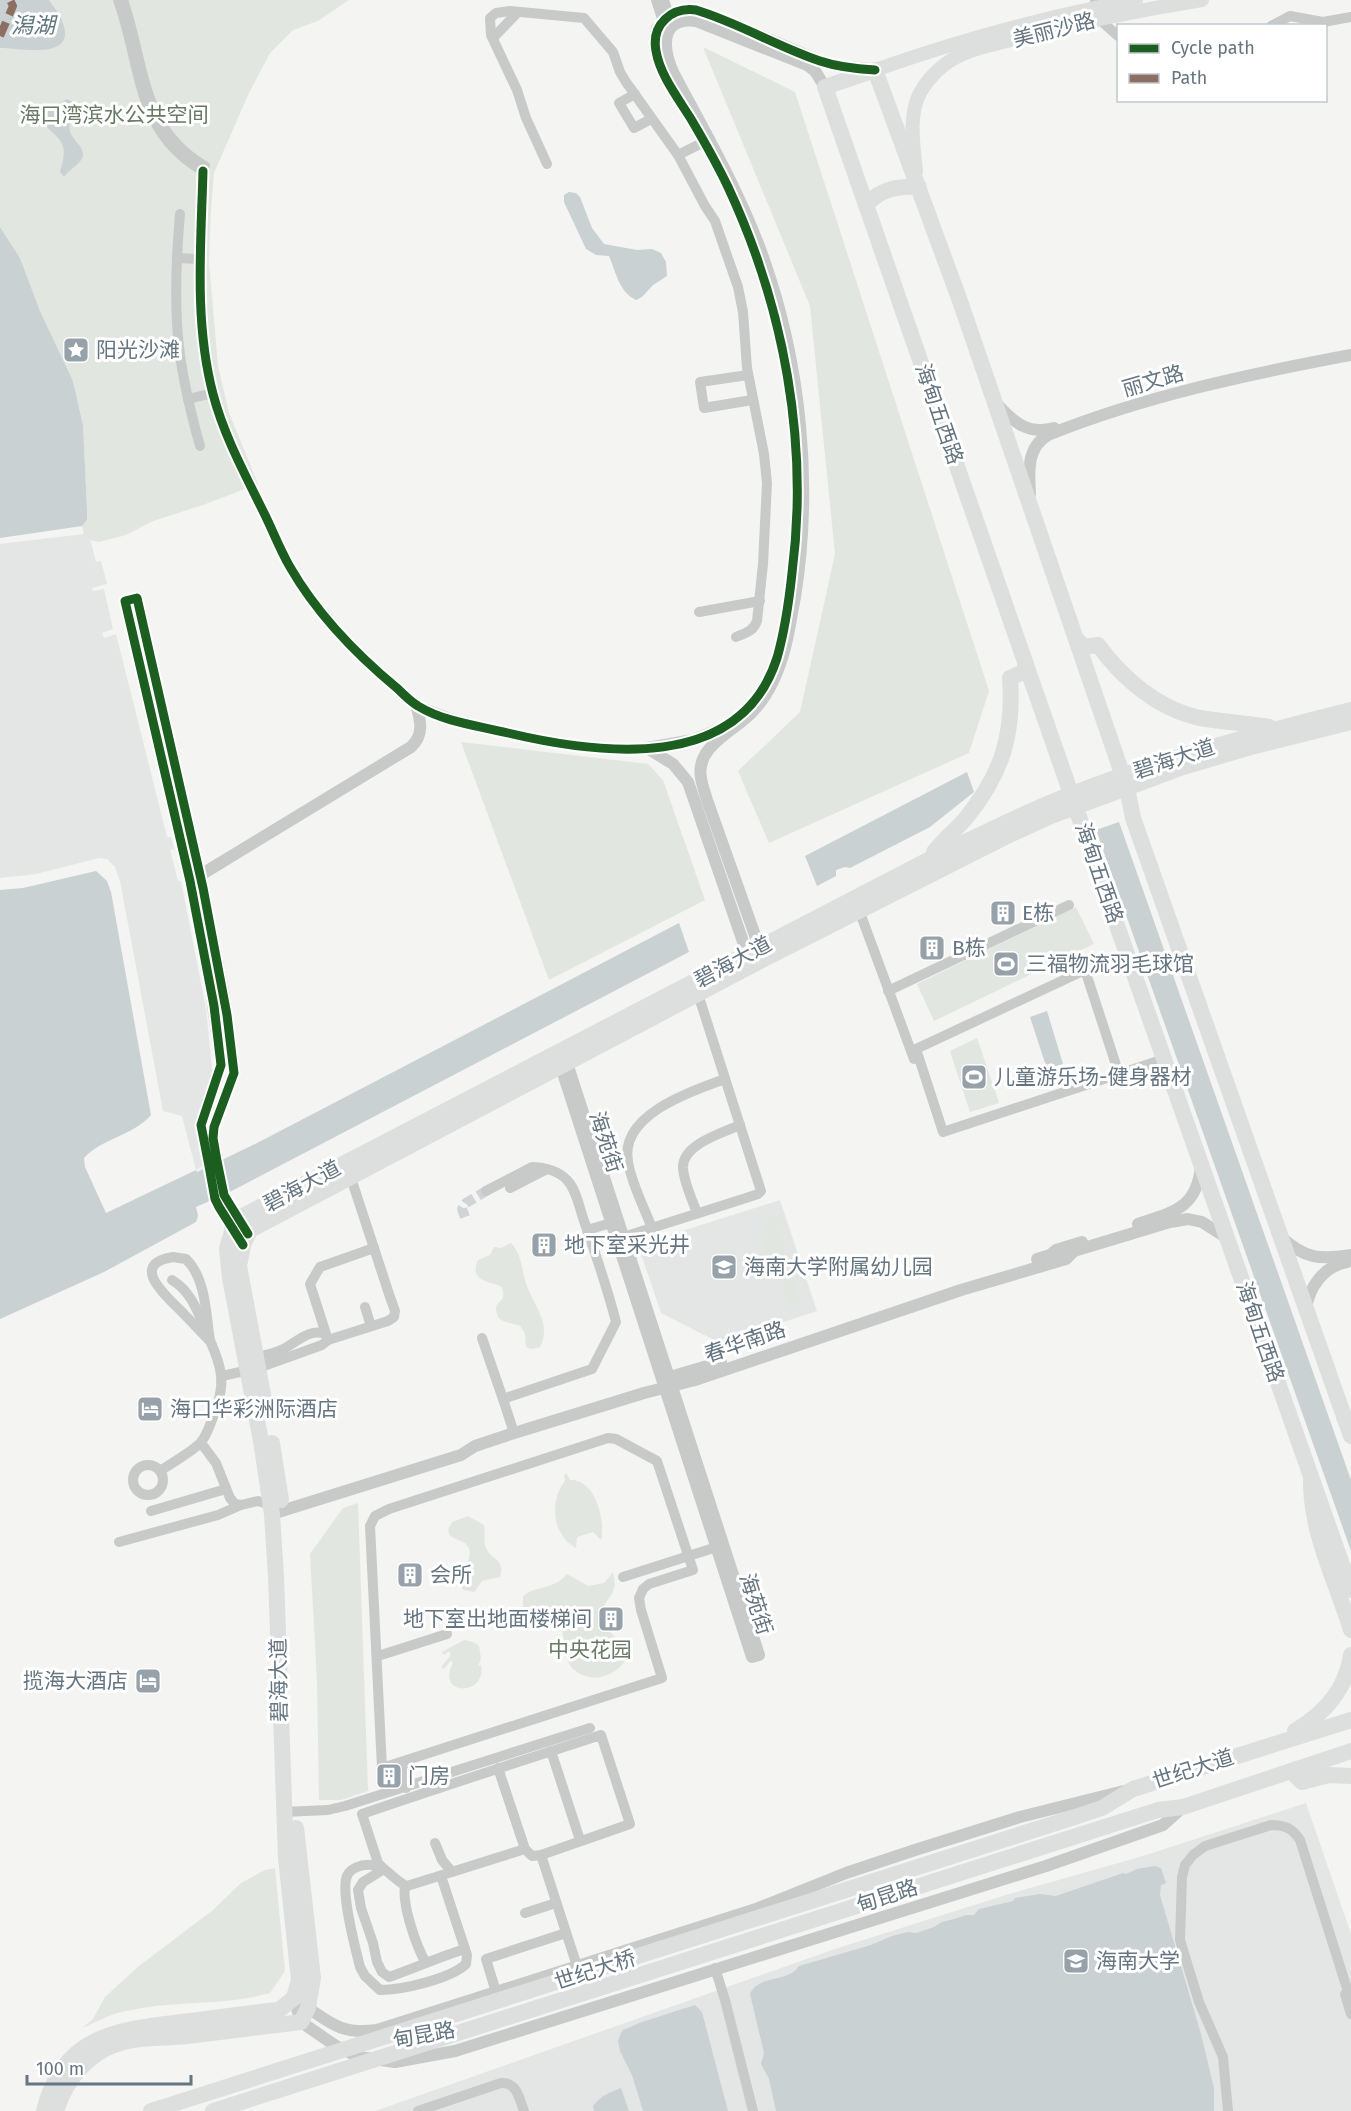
<svg xmlns="http://www.w3.org/2000/svg" width="1351" height="2111" font-family="'Fira Sans','Noto Sans SC',sans-serif">
  <style>
    .built { fill: #e4e6e5 }
    .green { fill: #e2e6e0 }
    .water { fill: #c9d1d3 }
    .lines { fill: none; stroke-linecap: round; stroke-linejoin: round }
    .minor-tunnel { stroke: #d0d4d6; stroke-width: 10; stroke-dasharray: 10 5; stroke-linecap: butt }
    .minor { stroke: #c8caca; stroke-width: 10 }
    .tertiary { stroke: #c8caca; stroke-width: 12 }
    .secondary { stroke: #dddede; stroke-width: 14 }
    .primary { stroke: #dddede; stroke-width: 16 }
    .trunk { stroke: #dddede; stroke-width: 16 }
    .quiet { stroke: #8d6e63; stroke-width: 8; stroke-dasharray: 15 8; stroke-linecap: butt }
    .cycleway-casing { stroke: #fff; stroke-width: 13 }
    .cycleway { stroke: #1b5e20; stroke-width: 9 }
    .labels { text-anchor: middle; dominant-baseline: central; stroke-width: 6; stroke-linejoin: round; paint-order: stroke }
    .street-label { font-size: 21px; fill: #657581; stroke: #fff }
    .park-label { font-size: 21px; fill: #687964; stroke: #fff }
    .poi-label { font-size: 21px; fill: #657581; stroke: #fff; text-anchor: start }
    .water-label { font-size: 22px; font-style: italic; fill: #61777f; stroke: #fff }
  </style>
  <rect width="100%" height="100%" fill="#f4f4f2"/>
  <g class="built">
    <polygon points="84,534 85,539 89,538 91,542 96,562 101,561 107,584 92,588 93,591 104,589 113,629 102,633 104,638 116,634 167,837 171,837 174,849 170,850 178,881 181,881 206,1009 213,1078 216,1157 196,1170 182,1116 163,1111 120,881 115,867 107,859 99,858 36,874 0,878 0,544"/>
    <polygon points="780,1200 817,1311 720,1343 661,1313 638,1245"/>
    <polygon points="1306,1803 1351,1934 1351,2111 375,2111 838,1948 1009,1894 1143,1856"/>
  </g>
  <g class="green">
    <polygon points="0,0 349,0 318,21 293,30 270,53 248,95 214,173 211,209 209,262 218,366 229,413 258,484 203,505 153,521 126,535 99,542 85,539 82,526 87,520 87,509 83,425 73,381 40,311 20,258 0,227"/>
    <polygon points="703,47 795,92 989,691 969,753 769,843 738,771 800,712 835,554 810,306"/>
    <polygon points="461,742 648,764 663,780 705,900 549,980"/>
    <polygon points="1076,907 1094,944 934,1021 917,984"/>
    <polygon points="977,1038 999,1103 970,1112 950,1051"/>
    <polygon points="782,1214 785,1225 766,1231 762,1220"/>
    <polygon points="778,1228 801,1302 789,1306 780,1277 774,1279 760,1234"/>
    <path d="M511,1243C523,1256 521,1270 527,1286C534,1306 552,1324 540,1347L532,1349L526,1347L525,1333L520,1326C507,1321 496,1324 496,1306L503,1298C503,1295 504,1291 502,1288C498,1281 467,1285 478,1260L490,1255L494,1247L501,1248Z"/>
    <path d="M566,1473L570,1480C595,1478 606,1521 601,1540L593,1532L577,1537L576,1548C552,1535 549,1501 565,1481L564,1476Z"/>
    <polygon points="358,1503 368,1791 341,1800 319,1800 317,1681 310,1554 343,1508"/>
    <path d="M468,1516L484,1525C486,1532 483,1538 485,1545C489,1561 506,1557 500,1577L482,1581L474,1592L463,1590C451,1569 474,1568 469,1548L465,1543L450,1536L448,1530L452,1522Z"/>
    <path d="M613,1572C620,1597 602,1598 602,1615C602,1638 647,1648 615,1671C607,1676 597,1679 589,1677C549,1667 577,1625 548,1612C541,1608 532,1610 525,1610L523,1607V1597C533,1585 553,1591 567,1574L588,1586L604,1583Z"/>
    <path d="M464,1640L473,1642L479,1646L481,1659L478,1666L481,1665C487,1697 435,1696 453,1663L451,1660L444,1669L441,1667L451,1655L449,1651L444,1655L442,1652Z"/>
    <path d="M275,1868L285,1971L270,1993C224,2006 173,2000 126,2011C110,2014 97,2022 82,2028L93,2019L105,1997L139,1966L213,1910L241,1883L265,1870Z"/>
  </g>
  <g class="water">
    <path d="M0,0H49C53,7 60,13 62,21C79,61 21,48 0,48Z"/>
    <path d="M67,99L74,103C72,112 68,122 70,131C72,140 84,146 83,156C81,164 68,170 64,177L60,172C74,131 46,140 41,113Z"/>
    <path d="M569,192L576,193L580,197L592,228L604,244L637,250L652,249L661,253L666,262L667,276L653,285L642,297L636,300C619,292 616,272 609,256L596,255L586,249L564,202V195Z"/>
    <polygon points="0,227 20,258 40,311 73,381 83,425 87,509 87,520 82,526 0,538"/>
    <polygon points="967,772 974,792 930,827 850,868 845,867 836,870 836,876 817,886 805,856"/>
    <polygon points="1119,822 1351,1480 1351,1551 1096,830"/>
    <path d="M96,871L107,881L111,892L151,1115C133,1136 102,1138 84,1158L85,1167L106,1213L196,1170L197,1172L261,1141L679,923L689,952L224,1195L196,1207L198,1216L196,1222L104,1272L0,1319V890L23,888Z"/>
    <polygon points="1047,1011 1063,1064 1047,1069 1030,1017"/>
    <path d="M1155,1866L1161,1868L1166,1883L1161,1885L1160,1895L1201,2034L1214,2088V2111H776L769,2079L761,2064L764,2053L750,1994C758,1974 789,1983 799,1966L871,1945L892,1936L908,1932L916,1933L934,1927L942,1922L954,1919L966,1915H974L979,1909L1013,1901L1015,1898L1040,1894L1056,1896L1123,1873L1126,1874L1137,1869Z"/>
    <polygon points="695,2005 702,2012 728,2111 643,2111 632,2075 620,2051 618,2041 621,2033 623,2030 642,2022"/>
    <path d="M621,2088L629,2111H594L593,2106C603,2094 607,2094 621,2088Z"/>
  </g>
  <g class="lines">
    <polyline class="minor-tunnel" points="465,1217 462,1209 466,1203 486,1191"/>
    <g class="minor">
      <path d="M118,0C142,66 134,131 203,171L205,166C140,129 145,62 123,0"/>
      <polyline points="656,0 665,28"/>
      <polyline points="664,0 671,21"/>
      <polyline points="1095,0 1099,19 1118,36"/>
      <polyline points="1271,26 1290,16 1323,22 1351,17"/>
      <polyline points="493,38 518,12"/>
      <polyline points="635,94 619,103 634,128 651,119"/>
      <polyline points="678,155 710,139"/>
      <path d="M547,164L526,118L517,90L491,35L490,18L496,13L510,11L584,18L613,52L620,72L626,82L678,155L705,206L715,221L738,287L743,312L747,368L764,454L767,483L763,564L757,621C753,632 745,633 736,637"/>
      <polyline points="203,171 201,287 204,340 213,393 238,461 290,568 311,598 353,648 416,705 460,722 532,739 608,750 647,748"/>
      <path d="M180,214C176,259 174,303 179,347C183,381 191,414 200,446"/>
      <polyline points="177,258 200,259"/>
      <polyline points="748,375 700,382 704,408 752,400"/>
      <polyline points="188,399 213,393"/>
      <polyline points="699,612 760,601"/>
      <polyline points="859,910 914,1059"/>
      <polyline points="888,991 1069,905"/>
      <polyline points="1119,1074 1085,970 916,1049 943,1132 1113,1076 1164,1059"/>
      <polyline points="510,1188 547,1169"/>
      <path d="M697,1213C692,1199 684,1183 683,1168C682,1144 723,1133 740,1125"/>
      <path d="M652,1228C644,1207 632,1185 628,1162C619,1115 691,1091 725,1079"/>
      <polyline points="587,1230 618,1221"/>
      <polyline points="617,1239 746,1198 758,1194 761,1191 698,994"/>
      <path d="M173,1257L186,1259C206,1278 206,1315 210,1341C200,1331 190,1320 180,1310C165,1295 129,1264 173,1257Z"/>
      <polyline points="365,1307 371,1326"/>
      <path d="M482,1338L503,1399L592,1369L616,1322C607,1287 595,1252 583,1218C579,1206 576,1189 567,1180C559,1171 544,1167 532,1167L486,1191"/>
      <polyline points="328,1340 310,1284 320,1267 374,1248"/>
      <path d="M252,1358C262,1356 272,1354 281,1350C294,1345 309,1327 325,1334L328,1340"/>
      <polyline points="222,1376 258,1368 322,1345 328,1340 388,1321 394,1317 395,1311 390,1297 350,1175"/>
      <polyline points="503,1399 514,1433"/>
      <polygon points="608,1438 616,1439 657,1461 693,1570 649,1584 643,1589 639,1598 641,1610 662,1678 382,1768 370,1526 375,1516 389,1509"/>
      <polyline points="201,1443 216,1463 230,1498 235,1504 241,1505 258,1501 271,1505"/>
      <circle cx="148" cy="1480" r="15"/>
      <path d="M160,1471C170,1464 195,1450 201,1442C207,1435 210,1425 213,1417C228,1380 221,1367 207,1333C198,1313 192,1292 172,1280"/>
      <polyline points="151,1511 226,1489"/>
      <polyline points="119,1542 218,1515 241,1505"/>
      <polyline points="623,1577 723,1545"/>
      <polyline points="378,1656 447,1634"/>
      <polyline points="551,1751 580,1840"/>
      <polyline points="406,1788 406,1761"/>
      <polyline points="284,1812 328,1810 345,1806 590,1728"/>
      <polyline points="435,1843 442,1860 452,1872"/>
      <polyline points="541,1855 577,1966"/>
      <path d="M441,1876L467,1955L466,1964C450,1979 402,1990 380,1990L365,1976L360,1967C355,1947 342,1898 346,1879C348,1868 362,1864 372,1865C388,1867 394,1881 407,1886L525,1849"/>
      <path d="M405,1886C402,1905 416,1946 426,1963"/>
      <polyline points="525,1913 556,1903"/>
      <path d="M465,1949C439,1957 415,1968 389,1977L382,1972L377,1962L373,1943L361,1908L358,1890L363,1882L384,1869L378,1863L362,1814C441,1787 521,1761 601,1735L630,1824L541,1855L532,1856L525,1849L498,1768"/>
      <polyline points="715,1968 725,2000 753,2111"/>
      <polyline points="496,1992 486,1959 566,1933"/>
      <polyline points="1345,1994 1351,2014"/>
      <path d="M418,2111L501,2083C517,2082 519,2098 524,2111"/>
      <path d="M1228,2111L1223,2057L1199,2002L1180,1940L1182,1877L1185,1865L1193,1855L1205,1846L1271,1825C1285,1825 1292,1828 1300,1840L1351,2001"/>
    </g>
    <g class="tertiary">
      <polyline points="664,74 656,51 655,39 657,28 669,15 689,9 726,21 822,62 837,66 871,69"/>
      <path d="M997,404C1014,423 1029,435 1054,428"/>
      <path d="M1030,494C1029,472 1026,448 1048,435C1145,396 1249,374 1351,355"/>
      <polyline points="647,748 693,740 727,726"/>
      <polyline points="647,748 673,764 688,782 750,962"/>
      <path d="M194,879L411,747C424,735 421,721 416,705"/>
      <path d="M762,955L707,800C705,793 702,785 701,778C695,745 736,731 754,710C769,694 777,675 783,655C789,636 791,616 795,597C813,485 801,364 763,257C740,193 706,134 674,74C663,51 658,16 696,21L807,65L815,71L825,87"/>
      <polyline points="559,1061 752,1657 759,1655 565,1057"/>
      <path d="M1138,1224C1174,1212 1197,1208 1201,1166"/>
      <polyline points="235,1233 215,1199 201,1125 221,1065 209,976 190,881 125,601 137,598 200,875 224,995 234,1073 214,1127 213,1138 224,1195 243,1226"/>
      <path d="M1281,1237C1305,1259 1320,1260 1351,1255"/>
      <polyline points="1037,1259 1050,1255 1056,1250 1082,1242"/>
      <path d="M1306,1309C1309,1287 1324,1266 1347,1262"/>
      <polyline points="663,1379 721,1362"/>
      <polyline points="272,1514 461,1455 475,1446 511,1434 644,1393 695,1380 961,1290 1066,1259 1074,1251 1170,1222 1188,1219 1202,1222 1227,1238"/>
      <polyline points="294,1998 301,2022 336,2046 359,2057 395,2062 455,2051 1046,1866 1163,1825 1183,1807"/>
      <path d="M302,2004C330,2022 340,2035 377,2030L756,1909L846,1873L915,1850L1020,1817L1124,1791"/>
    </g>
    <g class="secondary">
      <path d="M875,70C960,40 1048,16 1136,0"/>
      <path d="M916,172C914,148 908,118 919,95C926,81 939,67 953,59C971,48 994,45 1014,39C1076,23 1139,10 1202,0"/>
    </g>
    <g class="primary">
      <path d="M867,204C882,188 899,186 919,187"/>
      <path d="M1075,637L1084,647L1098,645C1123,679 1158,709 1200,718C1223,722 1246,723 1269,727"/>
      <path d="M934,852C943,840 956,830 966,818C1002,774 1014,735 1010,678L1023,672L1026,664"/>
      <polyline points="265,1405 239,1266 243,1245 250,1230 762,960 1005,837 1051,816 1183,767 1251,747 1351,722"/>
      <polyline points="1351,1436 1133,818 1127,788 960,301 875,70 825,87 1102,883 1351,1590"/>
      <polyline points="272,1443 281,1500"/>
      <path d="M44,2111C62,2035 117,2030 182,2022C215,2018 247,2013 279,2010L294,1998L299,1980L286,1858L276,1576L272,1514L261,1441L230,1278L227,1249L234,1224L239,1218L928,860C968,841 1007,821 1047,804C1146,763 1248,736 1351,710"/>
      <path d="M56,2111C67,2075 95,2046 132,2040C150,2037 169,2038 187,2036C225,2031 263,2027 301,2022L308,2008L313,1978L296,1828"/>
    </g>
    <g class="trunk">
      <polyline points="1344,1417 1351,1425"/>
      <path d="M1311,1479C1310,1532 1336,1581 1351,1630"/>
      <path d="M1295,1731C1324,1714 1346,1690 1351,1655"/>
      <polyline points="1291,1771 1302,1782 1329,1775 1351,1776"/>
      <polyline points="151,2111 1078,1816 1102,1808 1133,1789 1351,1720"/>
      <polyline points="213,2111 1158,1810 1183,1807 1351,1751"/>
    </g>
    <polyline class="quiet" points="0,36 13,6 10,0"/>
    <defs>
      <g id="cycleway">
        <path d="M203,171C201,245 194,322 213,394C224,436 245,474 264,513C273,531 280,550 290,567C317,614 357,655 398,689C404,695 411,702 418,706C444,722 479,726 508,733C601,755 740,773 777,658C785,630 789,601 792,573C809,442 784,307 728,187C717,164 704,141 691,119C678,98 660,75 656,51C651,24 672,7 696,10C739,23 778,47 820,61C838,67 857,69 875,70"/>
        <polyline points="243,1245 219,1207 215,1199 209,1166 201,1125 221,1065 214,1006 190,881 125,601 137,598 203,888 227,1015 234,1073 214,1127 213,1138 217,1161 224,1195 248,1234"/>
      </g>
    </defs>
    <use href="#cycleway" class="cycleway-casing"/>
    <use href="#cycleway" class="cycleway"/>
  </g>
  <defs>
    <symbol id="sight-square" viewBox="-11 -11 22 22"><rect x="-9" y="-9" width="18" height="18" rx="4" fill="#97a1a9" stroke="#fff"/><path d="M0-6L1.8-2.2L6-1.7L2.9 1.2L3.7 5.4L0 3.3L-3.7 5.4L-2.9 1.2L-6-1.7L-1.8-2.2Z" fill="#fff"/></symbol>
    <symbol id="building-square" viewBox="-11 -11 22 22"><rect x="-9" y="-9" width="18" height="18" rx="4" fill="#97a1a9" stroke="#fff"/><path d="M-4-6H4V6H1V3H-1V6H-4ZM-2.5-4.3h1.7v1.8h-1.7ZM.8-4.3h1.7v1.8H.8ZM-2.5-1h1.7V.8h-1.7ZM.8-1h1.7V.8H.8Z" fill="#fff"/></symbol>
    <symbol id="stadium-square" viewBox="-11 -11 22 22"><rect x="-9" y="-9" width="18" height="18" rx="4" fill="#97a1a9" stroke="#fff"/><path d="M0-5a6.5 5 0 1 0 0 10a6.5 5 0 1 0 0-10ZM-3.5-1.8h7v3.6h-7Z" fill="#fff"/></symbol>
    <symbol id="school-square" viewBox="-11 -11 22 22"><rect x="-9" y="-9" width="18" height="18" rx="4" fill="#97a1a9" stroke="#fff"/><path d="M0-5L7-2L0 1L-7-2ZM-4 1L0 2.5L4 1V4Q0 6-4 4Z" fill="#fff"/></symbol>
    <symbol id="hotel-square" viewBox="-11 -11 22 22"><rect x="-9" y="-9" width="18" height="18" rx="4" fill="#97a1a9" stroke="#fff"/><path d="M-6-4.5h1.5V1H6V5H4.5V3h-9V5H-6ZM-4 0a1.8 1.8 0 1 1 3.6 0ZM.5 0V-2.5h3Q6-2.5 6 0Z" fill="#fff"/></symbol>
    <symbol id="university-square" viewBox="-11 -11 22 22"><rect x="-9" y="-9" width="18" height="18" rx="4" fill="#97a1a9" stroke="#fff"/><path d="M0-5L7-2L0 1L-7-2ZM-4 1L0 2.5L4 1V4Q0 6-4 4Z" fill="#fff"/></symbol>
  </defs>
  <g fill-rule="evenodd">
    <use href="#sight-square" x="61" y="335" width="30" height="30"/>
    <use href="#building-square" x="988" y="898" width="30" height="30"/>
    <use href="#building-square" x="917" y="933" width="30" height="30"/>
    <use href="#stadium-square" x="991" y="949" width="30" height="30"/>
    <use href="#stadium-square" x="959" y="1062" width="30" height="30"/>
    <use href="#building-square" x="529" y="1230" width="30" height="30"/>
    <use href="#school-square" x="709" y="1252" width="30" height="30"/>
    <use href="#hotel-square" x="135" y="1394" width="30" height="30"/>
    <use href="#building-square" x="395" y="1560" width="30" height="30"/>
    <use href="#building-square" x="596" y="1604" width="30" height="30"/>
    <use href="#hotel-square" x="133" y="1666" width="30" height="30"/>
    <use href="#building-square" x="374" y="1761" width="30" height="30"/>
    <use href="#university-square" x="1061" y="1946" width="30" height="30"/>
  </g>
  <g class="labels">
    <g class="street-label">
      <text transform="translate(1054 30) rotate(-14)">美丽沙路</text>
      <text transform="translate(1153 381) rotate(-16)">丽文路</text>
      <text transform="translate(939 414) rotate(71)">海甸五西路</text>
      <text transform="translate(1174 759) rotate(-18)">碧海大道</text>
      <text transform="translate(1099 873) rotate(71)">海甸五西路</text>
      <text transform="translate(733 962) rotate(-28)">碧海大道</text>
      <text transform="translate(606 1142) rotate(72)">海苑街</text>
      <text transform="translate(302 1186) rotate(-28)">碧海大道</text>
      <text transform="translate(1260 1332) rotate(71)">海甸五西路</text>
      <text transform="translate(745 1342) rotate(-19)">春华南路</text>
      <text transform="translate(756 1604) rotate(72)">海苑街</text>
      <text transform="translate(279 1680) rotate(-91)">碧海大道</text>
      <text transform="translate(1193 1769) rotate(-18)">世纪大道</text>
      <text transform="translate(887 1896) rotate(-18)">甸昆路</text>
      <text transform="translate(595 1970) rotate(-18)">世纪大桥</text>
      <text transform="translate(424 2035) rotate(-10)">甸昆路</text>
    </g>
    <g class="park-label">
      <text x="114" y="115">海口湾滨水公共空间</text>
      <text x="590" y="1650">中央花园</text>
    </g>
    <g class="poi-label">
      <text x="96" y="350">阳光沙滩</text>
      <text x="1022" y="913">E栋</text>
      <text x="952" y="948">B栋</text>
      <text x="1026" y="964">三福物流羽毛球馆</text>
      <text x="994" y="1077">儿童游乐场-健身器材</text>
      <text x="564" y="1245">地下室采光井</text>
      <text x="744" y="1267">海南大学附属幼儿园</text>
      <text x="170" y="1409">海口华彩洲际酒店</text>
      <text x="430" y="1575">会所</text>
      <text x="592" y="1619" text-anchor="end">地下室出地面楼梯间</text>
      <text x="128" y="1681" text-anchor="end">揽海大酒店</text>
      <text x="408" y="1776">门房</text>
      <text x="1096" y="1961">海南大学</text>
    </g>
    <g class="water-label">
      <text x="33" y="25">潟湖</text>
    </g>
  </g>
  <rect x="1117" y="24" width="210" height="78" fill="#ffffff" stroke="#c1c8cd" stroke-width="1.5"/>
  <rect x="1129" y="44" width="30" height="9" fill="#1b5e20" stroke="#c1c8cd" stroke-width="1.5"/>
  <text x="1171" y="54" font-size="18" fill="#657581">Cycle path</text>
  <rect x="1129" y="74" width="30" height="9" fill="#8d6e63" stroke="#c1c8cd" stroke-width="1.5"/>
  <text x="1171" y="84" font-size="18" fill="#657581">Path</text>
  <path d="M27 2075v9h164v-9" fill="none" stroke="#657581" stroke-width="3"/>
  <text x="36" y="2075" font-size="18" fill="#657581" stroke="#ffffff" stroke-width="4.5" paint-order="stroke">100 m</text>
</svg>
